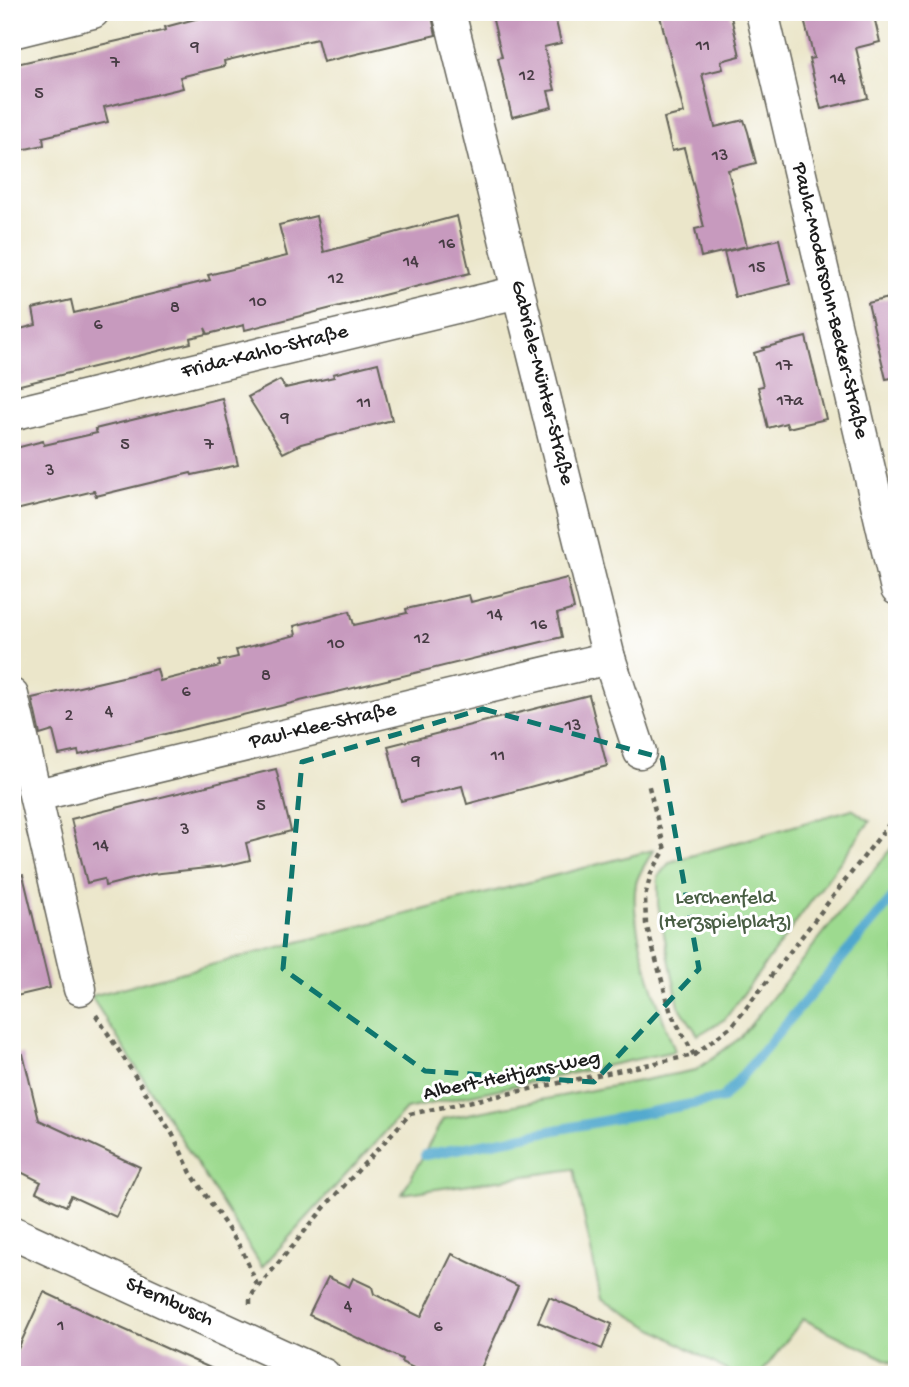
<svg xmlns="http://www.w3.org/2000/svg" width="909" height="1387" font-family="'Gochi Hand',sans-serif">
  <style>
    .green { fill: #9dda8f; stroke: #5c7b56; stroke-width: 2 }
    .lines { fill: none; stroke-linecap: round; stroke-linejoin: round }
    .stream { stroke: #50a7cd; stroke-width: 10 }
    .building { fill: #c79abe }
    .street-casing { stroke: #646359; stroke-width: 35 }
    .path { stroke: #646359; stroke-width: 4.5; stroke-dasharray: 5 5; stroke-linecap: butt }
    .street { stroke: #fff; stroke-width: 32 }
    .marked { fill: none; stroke: #0f766e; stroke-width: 5; stroke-dasharray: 14 9; stroke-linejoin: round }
    .labels { text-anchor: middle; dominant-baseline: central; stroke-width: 6; stroke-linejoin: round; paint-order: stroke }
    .number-label { font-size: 18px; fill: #473c44 }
    .street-label { font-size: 21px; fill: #1c1c1c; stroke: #fff }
    .park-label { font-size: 21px; fill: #495e44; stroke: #fff }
  </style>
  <rect width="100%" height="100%" fill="#fff"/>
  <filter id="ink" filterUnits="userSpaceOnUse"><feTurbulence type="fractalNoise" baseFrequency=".0143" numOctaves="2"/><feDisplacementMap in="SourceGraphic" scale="14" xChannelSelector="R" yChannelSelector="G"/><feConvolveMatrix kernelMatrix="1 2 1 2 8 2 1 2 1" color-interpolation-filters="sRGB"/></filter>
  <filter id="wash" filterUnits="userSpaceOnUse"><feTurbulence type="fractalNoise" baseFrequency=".00686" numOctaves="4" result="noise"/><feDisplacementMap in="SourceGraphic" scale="28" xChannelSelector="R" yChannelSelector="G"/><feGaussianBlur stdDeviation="1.57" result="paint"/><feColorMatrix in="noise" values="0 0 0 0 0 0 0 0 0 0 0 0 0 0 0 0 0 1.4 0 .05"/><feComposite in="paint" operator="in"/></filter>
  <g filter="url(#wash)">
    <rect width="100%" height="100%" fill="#ebe6ca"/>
    <g class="green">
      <polygon points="852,809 870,821 725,1019 698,1035 679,1006 658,905 658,876 670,862"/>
      <polygon points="897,841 897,1365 803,1319 760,1375 735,1375 601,1299 574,1169 402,1194 443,1119 696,1070 740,1038"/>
      <path d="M653,850C648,861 638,873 636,884C628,924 660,1012 675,1051L406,1109L262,1267L91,996Z"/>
    </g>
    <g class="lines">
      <polyline class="stream" points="425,1155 723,1098 897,893"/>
    </g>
    <g id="blocks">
      <g class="building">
        <polygon points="222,12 431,12 436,35 323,62 317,39 224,61 225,66 180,77 183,88 104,107 108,122 43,137 44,145 12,152 12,65 166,30 165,27"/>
        <polygon points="491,12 554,12 561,43 544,47 555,90 548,91 552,107 512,117 498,58 502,57"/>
        <polygon points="659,12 730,12 740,56 721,61 723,69 702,74 715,127 744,120 748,132 756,163 728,170 747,246 701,257 695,229 704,227 684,148 672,151 664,118 684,113"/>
        <polygon points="802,12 873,12 880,42 856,48 868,98 821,109 809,59 814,58"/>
        <polygon points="316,216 324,252 457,216 470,273 245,330 244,325 208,334 205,328 207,334 190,338 191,343 12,387 12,331 36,325 33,309 71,300 74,313 210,280 208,275 287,256 279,225"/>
        <polygon points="779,239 790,284 735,297 724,252"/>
        <polygon points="897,296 897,377 886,379 868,303"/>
        <polygon points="806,337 826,419 788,428 786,423 768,428 758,387 763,386 754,353 764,350 763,348"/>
        <polygon points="378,363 392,420 301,444 283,453 248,397 280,380 285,388 334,377 333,374"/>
        <polygon points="222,398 238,465 192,475 191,473 96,496 94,491 12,511 12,449 43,441 44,445 97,433 95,429"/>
        <polygon points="567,578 574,609 557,614 562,637 79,755 78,751 59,755 53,731 40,735 32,698 157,669 160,681 220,666 219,661 238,657 236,650 296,635 294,626 350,611 354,625 407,613 406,609 469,595 471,602"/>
        <polygon points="589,695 607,766 467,804 462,786 401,801 388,746"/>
        <polygon points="276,769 291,831 246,843 250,860 225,866 152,874 105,886 104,879 87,883 71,819"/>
        <polygon points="23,875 50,988 12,997 12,876"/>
        <polygon points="23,1054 39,1120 140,1167 116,1217 71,1196 66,1206 36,1192 41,1182 17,1170 12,1181 12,1055"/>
        <polygon points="452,1254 518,1286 478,1375 428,1375 401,1362 402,1359 309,1315 328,1277 349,1287 353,1278 372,1287 374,1294 421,1317"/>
        <polygon points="44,1292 121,1328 226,1375 12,1375 12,1362"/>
        <polygon points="549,1297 612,1324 602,1349 538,1322"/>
      </g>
    </g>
  </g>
  <g filter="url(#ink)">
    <use href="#blocks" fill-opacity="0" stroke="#646359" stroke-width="2"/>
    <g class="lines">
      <defs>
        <g id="street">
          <polyline points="449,12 609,658 640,752"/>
          <polyline points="762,12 897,589"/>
          <polyline points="12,32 93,12"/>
          <polyline points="12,414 518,292"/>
          <polyline points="12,695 80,989"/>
          <polyline points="37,795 609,658"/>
          <polyline points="12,1232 324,1375"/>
        </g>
      </defs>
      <use href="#street" class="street-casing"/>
      <g class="path">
        <polyline points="96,1015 173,1135 191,1173 242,1250 258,1287"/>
        <polyline points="694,1055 733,1025 897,814"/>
        <polyline points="250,1304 250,1297 329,1202 410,1114 694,1055 671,1013 646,924 645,897 651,873 665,850 648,783"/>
      </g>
      <use href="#street" class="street"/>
    </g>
  </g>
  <path class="marked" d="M483,709L662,758L699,969L594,1082L425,1071L283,969L302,762Z"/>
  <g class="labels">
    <g class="number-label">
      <text x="703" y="46">11</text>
      <text x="195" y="47">9</text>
      <text x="115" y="63">7</text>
      <text x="527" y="76">12</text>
      <text x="838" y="79">14</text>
      <text x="39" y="94">5</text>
      <text x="720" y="156">13</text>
      <text x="447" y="244">16</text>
      <text x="411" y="262">14</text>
      <text x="757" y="268">15</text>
      <text x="336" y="279">12</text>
      <text x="258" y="302">10</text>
      <text x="175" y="308">8</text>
      <text x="98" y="325">6</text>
      <text x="784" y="366">17</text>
      <text x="790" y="401">17a</text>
      <text x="364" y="403">11</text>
      <text x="285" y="418">9</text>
      <text x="125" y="445">5</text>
      <text x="209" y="445">7</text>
      <text x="50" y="471">3</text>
      <text x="495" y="615">14</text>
      <text x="539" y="625">16</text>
      <text x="422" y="639">12</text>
      <text x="336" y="644">10</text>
      <text x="266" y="676">8</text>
      <text x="186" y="692">6</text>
      <text x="109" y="712">4</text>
      <text x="69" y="716">2</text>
      <text x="573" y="726">13</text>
      <text x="498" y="756">11</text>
      <text x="416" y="761">9</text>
      <text x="261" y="806">5</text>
      <text x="185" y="830">3</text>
      <text x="101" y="846">14</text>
      <text x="348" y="1307">4</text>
      <text x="61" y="1326">1</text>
      <text x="438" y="1327">6</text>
    </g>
    <g class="street-label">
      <text transform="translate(829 301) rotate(77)">Paula-Modersohn-Becker-Straße</text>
      <text transform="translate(265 353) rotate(-14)">Frida-Kahlo-Straße</text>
      <text transform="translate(541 383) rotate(76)">Gabriele-Münter-Straße</text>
      <text transform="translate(323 727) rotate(-13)">Paul-Klee-Straße</text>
      <text transform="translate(512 1077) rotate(-12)">Albert-Heitjans-Weg</text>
      <text transform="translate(169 1303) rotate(24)">Sternbusch</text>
    </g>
    <g class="park-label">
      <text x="725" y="899">Lerchenfeld<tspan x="725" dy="24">(Herzspielplatz)</tspan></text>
    </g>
  </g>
  <rect width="909" height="1387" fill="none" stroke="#fff" stroke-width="42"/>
</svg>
